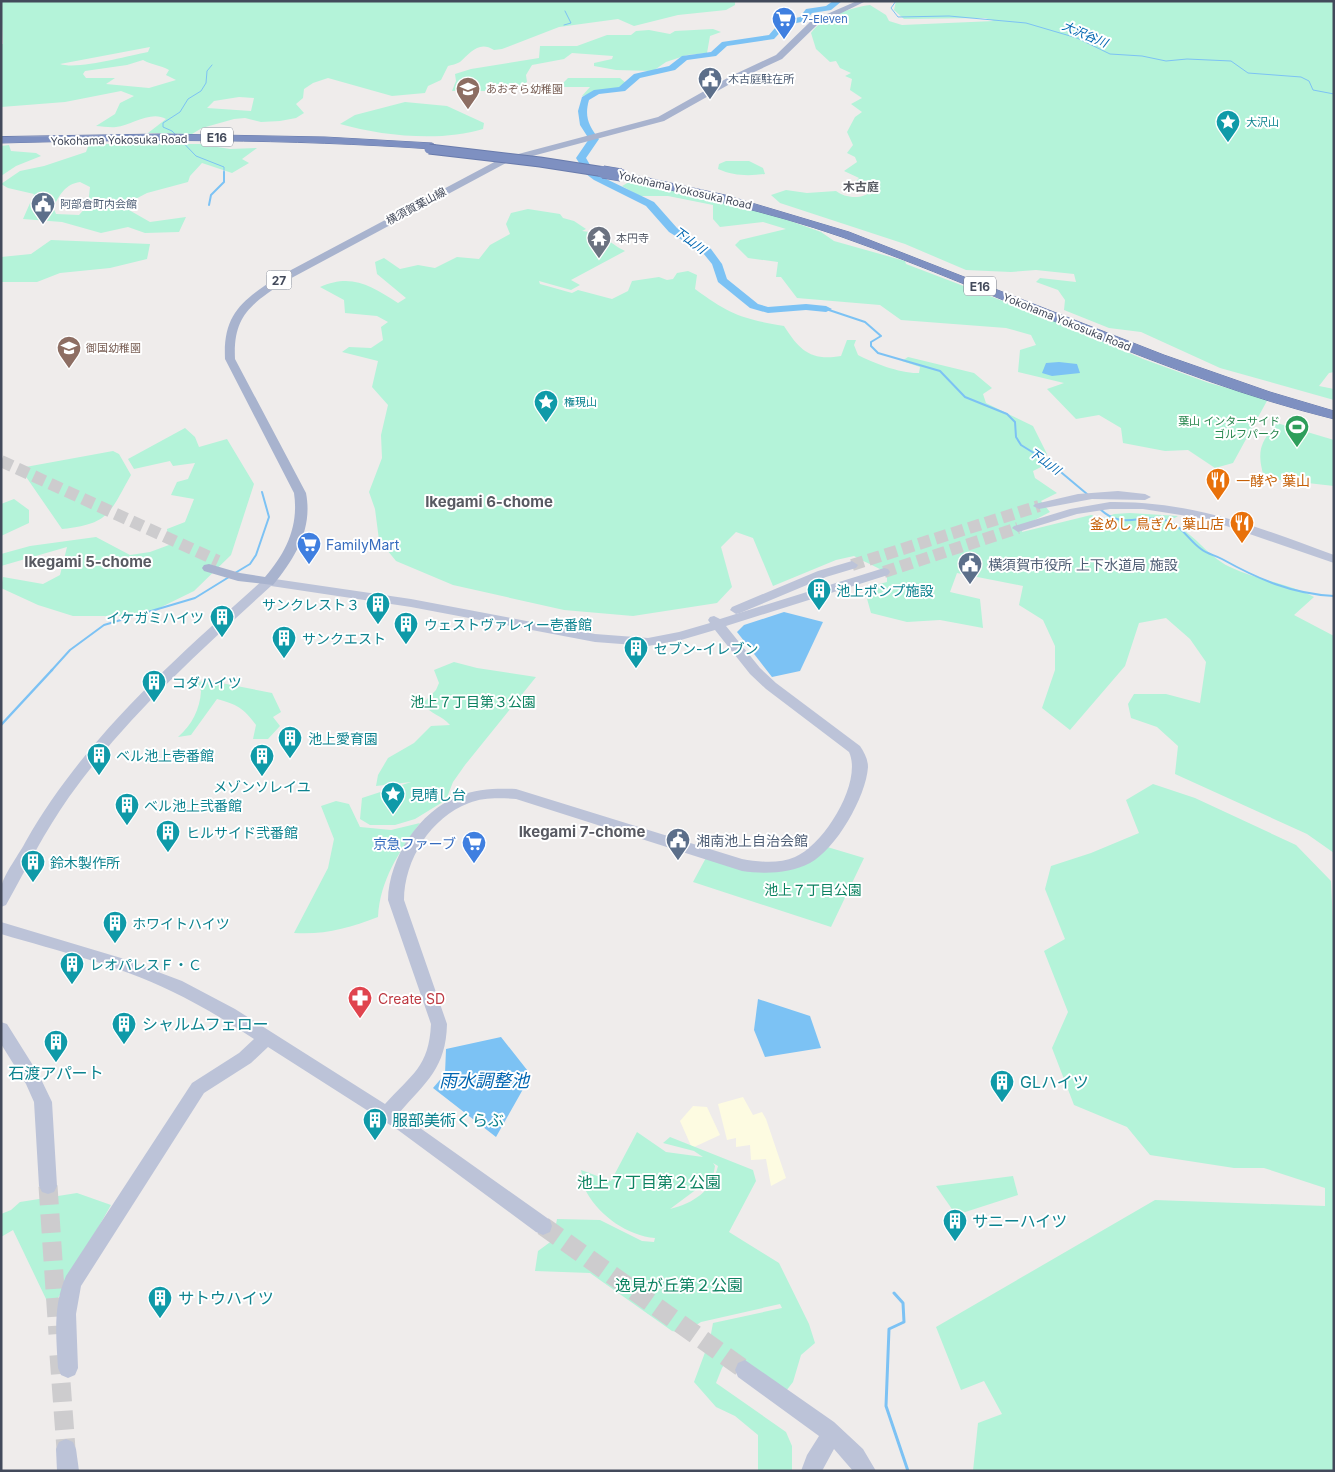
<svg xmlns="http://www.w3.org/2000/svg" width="1335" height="1472" font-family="Inter,'Noto Sans JP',sans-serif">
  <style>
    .commercial { fill: #fdfbe1 }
    .green { fill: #b4f3d9; fill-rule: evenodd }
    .water { fill: #7cc2f4 }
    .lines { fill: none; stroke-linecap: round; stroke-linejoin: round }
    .stream-far3 { stroke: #7cc2f4; stroke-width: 1 }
    .stream-far2 { stroke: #7cc2f4; stroke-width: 2 }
    .stream-far1 { stroke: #7cc2f4; stroke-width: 2.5 }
    .stream { stroke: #7cc2f4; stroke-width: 3 }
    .river { fill: #7cc2f4; fill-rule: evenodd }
    .secondary-tunnel-far1 { stroke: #cdccce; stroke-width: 12; stroke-dasharray: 12 5.5; stroke-linecap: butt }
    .secondary-tunnel { stroke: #cdccce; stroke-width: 19; stroke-dasharray: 19 9; stroke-linecap: butt }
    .primary-tunnel { stroke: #cdccce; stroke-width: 12; stroke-dasharray: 12 6; stroke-linecap: butt }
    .highway-casing { stroke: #697bac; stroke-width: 1 }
    .secondary { fill: #bcc3d8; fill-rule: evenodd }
    .primary { fill: #a8b3ce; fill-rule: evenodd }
    .highway { fill: #7e90c1; fill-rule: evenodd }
    .highway-bridge-far1-casing { stroke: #697bac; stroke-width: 11; stroke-linecap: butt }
    .highway-bridge-casing { stroke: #697bac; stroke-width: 13; stroke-linecap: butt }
    .highway-bridge-far1 { stroke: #7e90c1; stroke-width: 9 }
    .highway-bridge { stroke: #7e90c1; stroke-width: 12 }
    .labels { text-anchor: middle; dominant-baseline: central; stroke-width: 4; stroke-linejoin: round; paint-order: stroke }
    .far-shop-label { font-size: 11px; fill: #366cbe; stroke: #fff; text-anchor: start }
    .far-service-label { font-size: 11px; fill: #4e5e75; stroke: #fff; text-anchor: start }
    .far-education-label { font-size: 11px; fill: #785e54; stroke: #fff; text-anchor: start }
    .far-culture-label { font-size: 11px; fill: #0d838f; stroke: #fff; text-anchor: start }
    .far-street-label { font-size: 11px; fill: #434a5b; stroke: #fff }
    .far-worship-label { font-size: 11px; fill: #5b616d; stroke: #fff; text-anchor: start }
    .far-leisure-label { font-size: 11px; fill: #27864d; stroke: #fff; text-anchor: end }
    .far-water-label { font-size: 12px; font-style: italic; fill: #0066b1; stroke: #fff }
    .shield { fill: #fff; stroke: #7b808c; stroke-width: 1 }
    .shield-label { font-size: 12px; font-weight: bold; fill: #434a5b }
    .far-neighbourhood-label { font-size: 12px; font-weight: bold; fill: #585a62; stroke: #fff }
    .food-label { font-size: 14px; fill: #c56008; stroke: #fff; text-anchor: start }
    .shop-label { font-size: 14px; fill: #366cbe; stroke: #fff; text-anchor: start }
    .service-label { font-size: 14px; fill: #4e5e75; stroke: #fff; text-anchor: start }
    .culture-label { font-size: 14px; fill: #0d838f; stroke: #fff; text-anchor: start }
    .park-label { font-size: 14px; fill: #0d8261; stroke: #fff }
    .health-label { font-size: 14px; fill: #be3a42; stroke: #fff; text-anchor: start }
    .neighbourhood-label { font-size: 15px; font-weight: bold; fill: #585a62; stroke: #fff }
    .near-culture-label { font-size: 16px; fill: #0d838f; stroke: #fff; text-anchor: start }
    .near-park-label { font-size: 16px; fill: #0d8261; stroke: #fff }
    .near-water-label { font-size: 18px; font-style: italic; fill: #0066b1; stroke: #fff }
  </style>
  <rect width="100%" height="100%" fill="#efeceb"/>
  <g class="commercial">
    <polygon points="743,1097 753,1115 762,1112 766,1119 786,1178 771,1186 766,1159 751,1160 750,1145 736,1147 736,1138 727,1140 718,1104"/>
    <polygon points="693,1106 707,1107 720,1135 692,1148 680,1121"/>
  </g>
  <g class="green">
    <path d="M1,1H735V5L726,10L678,15L634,26L618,19L559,27L502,49L494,50C479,40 470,53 460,62C457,64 451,65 448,66L441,80L428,86L425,93L392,96L328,78L313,83L304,89L303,98L296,104L304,113L296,118L280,121L261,122L245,118L234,119L202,128L192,134L148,133L166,119C151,110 132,125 116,127C110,128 102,126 96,126L115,114L120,103L134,96L121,91L65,102L1,107V44H3ZM150,47L148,52C127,56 78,70 60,64ZM143,60C152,65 160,65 169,70L166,75L176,80L149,88L106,84L115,78H86L83,74L85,71L127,65ZM239,97L254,98L251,111L207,108L214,101Z"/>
    <path d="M896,1H1334V372L1329,373L1319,386L1334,389V400L1220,368L1141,332L1109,328L1064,310L1065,300L1058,290L1036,282L1040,278L1076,282L1074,274L1036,270L1011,272L966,270L905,244L780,203L771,195L786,190L807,193L836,191C845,198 862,200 872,191L869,188L853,185L859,178L844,171L857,162L855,157L847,153L853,145L847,132L855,117L862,112L851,104L862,98L850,90L852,79L845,76L851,73L840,68L836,61L830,62L816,49L811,33C823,16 850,8 870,5L886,15L889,21L902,25L994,21L985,18L904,19L894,10Z"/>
    <path d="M713,29L721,32L710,36L707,53L687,55L666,62L653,71L616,70L594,66V63L612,59L613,56L572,53L564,59L532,65L526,75L527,82C508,94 474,90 452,91L456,81L455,74L471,69L539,58L540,46H577L607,35H631L636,31L649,30L670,34L675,31Z"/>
    <polygon points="568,78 620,78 627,84 608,92 582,96 590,87 559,87"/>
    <path d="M405,102L447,106L484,123L483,129C441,142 382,136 340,124L355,115Z"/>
    <path d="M89,144H211V146L230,149L257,148L242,159L249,163L232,173L202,163L190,176L188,182L147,193L122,206L150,222L186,217L179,232L145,233L128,227L101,233L62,222L23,219L34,194L8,188L1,184L20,171L44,166L86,152ZM80,182L90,187L88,205L79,215L56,214L53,207C60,195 65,184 80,182Z"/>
    <polygon points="9,145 11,151 36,153 41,156 16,166 1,176 1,146"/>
    <path d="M726,161H749L763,168L765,174C748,176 734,176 718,169L719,164Z"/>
    <polygon points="631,181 721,201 782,218 821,232 834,241 905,261 906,264 1063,324 1143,359 1209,383 1268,399 1233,463 1215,468 1188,450 1165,451 1123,443 1121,428 1099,415 1076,419 1047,389 1064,383 1018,372 1020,350 1036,345 1031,335 1006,328 901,320 880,305 797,298 781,277 776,277 778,262 748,258 735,245 740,240 786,229 763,222 720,227 713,219 713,205 668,196 640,196 622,186"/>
    <path d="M528,209L560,214L563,218L574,221L586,229L582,231C604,233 607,242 625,251L571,280L580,285L571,290L539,281L540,284L572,293L578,290L612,299L628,291L632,281L659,277L667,280L673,279L677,273L688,271L697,275L695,289C729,314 742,319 784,326C800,351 811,361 841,356L847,340H856L854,345L858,355C873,363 902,374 919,373L920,367L902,361L908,357L974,373L992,388L983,394L986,403L1033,426L1047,454L1041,467L1033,471L1035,478L1057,493L1041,501L1050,512L1023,526L1022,532L1091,515L1104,518L1114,514L1130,513L1178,516L1168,522C1195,532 1205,555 1230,567C1257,580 1287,583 1314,597L1294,615L1334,636V853L1307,834L1175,774L1178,746L1157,727L1131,718L1128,704L1134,694H1166L1200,703L1206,662L1190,639L1166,618L1139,623L1125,666L1070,730L1042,708L1055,670V646L1043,620L1019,605L1023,586L957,573L950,592L980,599L983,628L940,620L907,622L871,613L864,588L887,582V574C877,566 866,563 854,556L836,560L773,586L753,538L736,532L721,547L732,587L717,603L633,616L564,610L453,585L396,561L379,540L375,509L369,492L382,458L381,435L388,405L372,387L378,361L342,352L349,347L371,348L383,340L381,327L388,322L377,316L345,313L344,300L320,287C352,273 371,286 398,303L406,298L377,274L375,262L384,258L400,269L418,265L435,268L457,257L479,259L490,245L510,234L506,224L511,213Z"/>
    <polygon points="51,240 150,244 147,259 110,268 60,273 37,282 1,282 1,257 31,254"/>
    <path d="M1277,423L1334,440V486L1264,478C1257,451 1259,444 1277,423Z"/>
    <polygon points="185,428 195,437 199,447 227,439 254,484 231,555 194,591 143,616 73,616 38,605 1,588 3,577 43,584 60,575 67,547 1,566 1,554 30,546 96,537 130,555 150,552 169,545 167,529 185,522 194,499 171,495 177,482 188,479 195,463 173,466 170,461 134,469 128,459"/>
    <path d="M113,451L119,454L131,475C109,514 109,524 62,529L20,468Z"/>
    <polygon points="14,499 29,510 29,523 1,536 1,504"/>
    <path d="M454,662L477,668L536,677L465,765L453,782L446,800L415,819L395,825H370L360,819L362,798L411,782L376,786L378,775L388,758L414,743L431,726L450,725C442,715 430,715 423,703L436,690L439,683L434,670Z"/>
    <path d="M206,680L272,693L281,712L273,717L280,726L268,739H253L256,725C243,707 237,705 217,699L191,735L178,737C192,725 200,709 201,691L196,683Z"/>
    <polygon points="1153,784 1195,798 1296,845 1331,881 1334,946 1334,1471 973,1471 978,1423 1002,1414 984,1381 961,1390 936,1327 1155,1200 1325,1206 1325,1188 1264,1168 1234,1168 1150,1155 1127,1127 1074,1105 1052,1048 1068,1012 1044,951 1065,939 1045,889 1051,866 1091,853 1139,833 1126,800"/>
    <path d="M336,801L349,804L360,827L391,830L420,823C399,852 380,880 378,917C349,928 325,935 294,933L328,868L334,839L321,806Z"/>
    <polygon points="824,846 864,858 831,927 693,882 708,854 742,865 787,866"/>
    <path d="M637,1132L666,1152L703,1157L694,1151L663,1143L670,1137L753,1170L756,1181L729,1232L779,1263L809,1324L815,1343L801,1355L793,1382L786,1391L733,1352L722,1368L716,1383L786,1432L792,1446V1471H758V1435L735,1416L716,1407L694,1382L710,1339L713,1323L782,1308L780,1304L701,1322L684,1333L672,1331L590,1273L535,1271L538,1251L553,1240L557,1219L600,1220L642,1241L654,1242L655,1238C628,1236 600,1216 587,1193C583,1186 583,1178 581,1170L611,1181ZM713,1163L718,1166C712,1191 694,1203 670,1209L713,1177L715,1166Z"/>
    <polygon points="1013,1176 1018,1195 956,1215 936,1186"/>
    <polygon points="77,1193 111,1205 58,1298 47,1301 13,1230 1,1237 1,1214 11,1210 20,1202"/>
  </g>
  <g class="water">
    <polygon points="1059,362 1077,364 1080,373 1052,376 1042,373 1046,363"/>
    <polygon points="784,612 823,622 800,671 772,677 737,632 744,625"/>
    <polygon points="758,999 810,1016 821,1048 765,1057 754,1030"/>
    <polygon points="501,1037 531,1075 496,1137 433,1088 445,1074 446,1049"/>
  </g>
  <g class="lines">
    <g class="stream-far3">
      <polyline points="896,1 891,8 898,17 949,16 1026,23 1077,38 1110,54 1142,56 1166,61 1187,59 1231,61 1248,73 1301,77 1309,81 1313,90 1334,94"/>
      <polyline points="564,25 571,23 565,11"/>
      <polyline points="212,65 207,71 206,83 201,91 188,99 180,112 163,123 163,127 172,131 196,156 224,167 224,173"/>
    </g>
    <g class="stream-far2">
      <polyline points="209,205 211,195 224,182 224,172"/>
      <polyline points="826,309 865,322 881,336 871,342 871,346 878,353 940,371 965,397 1007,414 1015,422 1016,437 1021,445 1050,463 1087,494"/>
      <path d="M1100,509C1123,531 1140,513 1165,520C1182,525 1188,540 1201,549C1207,554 1215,555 1222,559C1258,579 1292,594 1334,596"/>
      <polyline points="235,573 250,564 256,555 269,517 262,492"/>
      <polyline points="51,671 70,650 104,625 195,598 229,577"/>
    </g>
    <polyline class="stream-far1" points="1,725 52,670"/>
    <polyline class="stream" points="894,1293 903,1303 904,1322 889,1329 886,1406 908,1471"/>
    <path class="river" d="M833,1H842L831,10L812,13L806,21L787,25L774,39L727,46L716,56L687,60L675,70L640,78L625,91L599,94L589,100C584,117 589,126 599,139L586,158L593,170L600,176L654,202L677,228L711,249L722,264L727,279L758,304L768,307L806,304L826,306L832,309L826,312L806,310L768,313L750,308L718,282L712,264L703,253L669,232L646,206L594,180L586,174L576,158L589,139L580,125L578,111L582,97L594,90L619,87L634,74L669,66L682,56L711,52L722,42L769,35L781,21L800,17L806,9L826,6Z"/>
    <g class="secondary-tunnel-far1">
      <polyline points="852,565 1039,506"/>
      <polyline points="884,572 1018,528"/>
    </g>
    <g class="secondary-tunnel">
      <polyline points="48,1186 58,1334"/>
      <polyline points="543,1226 745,1370"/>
      <polyline points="59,1355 66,1449"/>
    </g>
    <polyline class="primary-tunnel" points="1,461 218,561"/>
    <defs>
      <g id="highway">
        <path d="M163,134L325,137L432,143L437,146L432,149C288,139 145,139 1,143V137Z"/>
        <path d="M621,172L725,195L849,232L1164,355L1270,392L1334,411V419C1164,377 1006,295 842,237C768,211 692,196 617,177L616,175Z"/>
      </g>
    </defs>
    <use href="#highway" class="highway-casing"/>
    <g class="secondary">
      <polygon points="1118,491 1145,494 1151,497 1145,500 1092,499 1039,509 1033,506 1035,504 1078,494"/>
      <path d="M1110,502C1193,501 1258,527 1334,555V563L1206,519L1143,509H1110L1077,514L1018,532L1012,528L1014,526L1070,509Z"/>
      <polygon points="852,561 858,565 856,568 826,577 740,613 736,614 730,610 732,607 818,571"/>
      <path d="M884,568L888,569L890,572L888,575L726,626L760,668L776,683L860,746C864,752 868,759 868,767C866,797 836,849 810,863C789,874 764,874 742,871L516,799C501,798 484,797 469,803C431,817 404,860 404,900L447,1024C446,1068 426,1082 399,1113L550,1220L552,1226L550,1232L543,1235L536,1232L398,1130L268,1047L251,1063L204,1093L81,1286L76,1314L78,1368L75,1375L68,1378L61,1375L58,1368C56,1336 53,1305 66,1276L192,1083L239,1053L254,1039C227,1021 200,1005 171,991C118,965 58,951 1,934V922L121,958L182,981L235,1009L385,1104C412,1074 429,1067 431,1024L388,900C389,858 419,811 459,796C477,789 496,788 516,789L742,859C759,862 779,864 795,857C824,845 863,782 849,752L766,689L750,674L715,630L681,640L648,646L595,642L411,607L271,586C199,652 126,717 69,797C45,831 26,869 6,905L1,907C1,901 0,894 1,888C3,875 20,853 26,841C85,737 176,658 264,579L268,578L411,599L595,634L648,638L679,632L710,623L708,620L710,617L714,616L720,619Z"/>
      <polygon points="1,1022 7,1024 39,1075 52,1102 57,1186 54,1192 48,1194 42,1192 39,1186 34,1102 26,1084 1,1044"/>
      <polygon points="745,1360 834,1422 863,1449 876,1471 853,1471 834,1449 822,1471 801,1471 807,1455 819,1436 738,1377 735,1370 738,1363"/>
      <polygon points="66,1439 73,1442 76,1449 79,1471 57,1471 56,1449 59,1442"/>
    </g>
    <path class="primary" d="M857,1H866L817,25L782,59L737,80L664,121L506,163L284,282C250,305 233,316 235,359L306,493C313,529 295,558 273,585L238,581L204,571L202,568L204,565L209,564L240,573L265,577C286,553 299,526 294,493L225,359C223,314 242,301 276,278L500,159L658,117L731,76L776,55L811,21Z"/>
    <use href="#highway" class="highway"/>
    <defs>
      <polyline id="highway-bridge-far1" points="429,149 540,162 611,173"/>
      <polyline id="highway-bridge" points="603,172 621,175"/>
    </defs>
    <use href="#highway-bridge-far1" class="highway-bridge-far1-casing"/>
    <use href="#highway-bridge" class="highway-bridge-casing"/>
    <use href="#highway-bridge-far1" class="highway-bridge-far1"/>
    <use href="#highway-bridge" class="highway-bridge"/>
  </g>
  <defs>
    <symbol id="supermarket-pin" viewBox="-11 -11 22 30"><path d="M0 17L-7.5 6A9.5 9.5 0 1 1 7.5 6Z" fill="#3f7fe0" stroke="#fff"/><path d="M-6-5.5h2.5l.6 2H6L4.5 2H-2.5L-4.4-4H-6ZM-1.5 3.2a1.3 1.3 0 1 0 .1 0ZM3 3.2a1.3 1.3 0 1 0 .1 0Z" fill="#fff"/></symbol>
    <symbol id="civic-pin" viewBox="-11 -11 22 30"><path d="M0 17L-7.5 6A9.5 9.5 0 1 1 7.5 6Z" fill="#5c6f8a" stroke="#fff"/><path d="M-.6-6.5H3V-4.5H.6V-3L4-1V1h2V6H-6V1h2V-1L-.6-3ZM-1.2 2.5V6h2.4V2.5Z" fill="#fff"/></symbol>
    <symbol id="school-pin" viewBox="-11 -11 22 30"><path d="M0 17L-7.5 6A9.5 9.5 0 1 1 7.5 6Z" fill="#8d6e63" stroke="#fff"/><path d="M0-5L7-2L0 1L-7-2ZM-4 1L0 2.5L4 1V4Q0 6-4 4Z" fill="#fff"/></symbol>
    <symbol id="sight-pin" viewBox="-11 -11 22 30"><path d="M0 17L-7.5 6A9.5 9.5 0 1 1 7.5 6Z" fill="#0f9aa8" stroke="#fff"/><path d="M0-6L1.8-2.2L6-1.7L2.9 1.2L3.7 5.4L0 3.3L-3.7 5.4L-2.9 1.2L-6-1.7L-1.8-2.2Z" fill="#fff"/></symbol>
    <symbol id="temple-pin" viewBox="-11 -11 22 30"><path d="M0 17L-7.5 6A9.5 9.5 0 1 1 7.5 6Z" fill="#6b7280" stroke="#fff"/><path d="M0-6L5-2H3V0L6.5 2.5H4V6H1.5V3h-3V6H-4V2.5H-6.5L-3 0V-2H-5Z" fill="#fff"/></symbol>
    <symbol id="stadium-pin" viewBox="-11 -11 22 30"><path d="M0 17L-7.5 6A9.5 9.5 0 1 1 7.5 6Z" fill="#2e9e5b" stroke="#fff"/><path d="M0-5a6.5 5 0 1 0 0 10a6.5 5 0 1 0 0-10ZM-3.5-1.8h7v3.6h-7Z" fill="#fff"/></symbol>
    <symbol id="restaurant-pin" viewBox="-11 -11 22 30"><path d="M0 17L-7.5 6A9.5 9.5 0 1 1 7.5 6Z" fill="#e8710a" stroke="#fff"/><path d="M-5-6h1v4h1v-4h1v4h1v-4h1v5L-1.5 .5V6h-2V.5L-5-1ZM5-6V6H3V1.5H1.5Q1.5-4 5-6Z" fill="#fff"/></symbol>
    <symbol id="building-pin" viewBox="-11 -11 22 30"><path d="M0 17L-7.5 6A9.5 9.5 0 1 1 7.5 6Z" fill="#0f9aa8" stroke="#fff"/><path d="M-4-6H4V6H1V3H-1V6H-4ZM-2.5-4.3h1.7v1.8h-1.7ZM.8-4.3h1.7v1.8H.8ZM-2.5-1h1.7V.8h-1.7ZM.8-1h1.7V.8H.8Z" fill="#fff"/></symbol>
    <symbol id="pharmacy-pin" viewBox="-11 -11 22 30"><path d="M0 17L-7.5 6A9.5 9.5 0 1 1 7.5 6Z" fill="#e0444e" stroke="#fff"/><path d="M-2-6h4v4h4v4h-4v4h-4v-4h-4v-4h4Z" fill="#fff"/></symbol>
  </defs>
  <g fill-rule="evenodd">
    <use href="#supermarket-pin" x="770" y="5" width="28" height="38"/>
    <use href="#civic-pin" x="696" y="65" width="28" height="38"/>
    <use href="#school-pin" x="454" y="75" width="28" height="38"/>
    <use href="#sight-pin" x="1214" y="108" width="28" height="38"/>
    <use href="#civic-pin" x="29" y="190" width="28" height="38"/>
    <use href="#temple-pin" x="585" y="224" width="28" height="38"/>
    <use href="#school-pin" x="55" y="334" width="28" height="38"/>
    <use href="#sight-pin" x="532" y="388" width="28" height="38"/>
    <use href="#stadium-pin" x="1283" y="413" width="28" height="38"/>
    <use href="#restaurant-pin" x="1204" y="466" width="28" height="38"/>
    <use href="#restaurant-pin" x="1228" y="509" width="28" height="38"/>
    <use href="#supermarket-pin" x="295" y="530" width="28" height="38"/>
    <use href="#civic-pin" x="956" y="550" width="28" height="38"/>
    <use href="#building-pin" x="805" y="576" width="28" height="38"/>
    <use href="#building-pin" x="364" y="590" width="28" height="38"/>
    <use href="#building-pin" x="208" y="603" width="28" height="38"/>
    <use href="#building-pin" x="392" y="610" width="28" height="38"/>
    <use href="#building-pin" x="270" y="624" width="28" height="38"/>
    <use href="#building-pin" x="622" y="634" width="28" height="38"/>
    <use href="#building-pin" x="140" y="668" width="28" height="38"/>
    <use href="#building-pin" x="276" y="724" width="28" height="38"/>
    <use href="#building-pin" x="85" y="741" width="28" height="38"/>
    <use href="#building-pin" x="248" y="742" width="28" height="38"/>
    <use href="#sight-pin" x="379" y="780" width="28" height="38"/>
    <use href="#building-pin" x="113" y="791" width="28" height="38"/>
    <use href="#building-pin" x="154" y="818" width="28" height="38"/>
    <use href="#civic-pin" x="664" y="826" width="28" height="38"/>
    <use href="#supermarket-pin" x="460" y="829" width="28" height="38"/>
    <use href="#building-pin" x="19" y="848" width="28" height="38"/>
    <use href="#building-pin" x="101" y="909" width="28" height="38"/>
    <use href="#building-pin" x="58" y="950" width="28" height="38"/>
    <use href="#pharmacy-pin" x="346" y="984" width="28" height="38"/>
    <use href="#building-pin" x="110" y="1010" width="28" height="38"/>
    <use href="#building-pin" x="42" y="1028" width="28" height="38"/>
    <use href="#building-pin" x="988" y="1068" width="28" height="38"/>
    <use href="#building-pin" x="361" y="1106" width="28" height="38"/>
    <use href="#building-pin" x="941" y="1207" width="28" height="38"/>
    <use href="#building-pin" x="146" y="1284" width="28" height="38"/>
  </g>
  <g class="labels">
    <g class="far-shop-label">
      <text x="802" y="19">7-Eleven</text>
    </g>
    <g class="far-service-label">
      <text x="728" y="79">木古庭駐在所</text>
      <text x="60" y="204">阿部倉町内会館</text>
    </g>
    <g class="far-education-label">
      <text x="486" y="89">あおぞら幼稚園</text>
      <text x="86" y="348">御国幼稚園</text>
    </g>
    <g class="far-culture-label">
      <text x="1246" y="122">大沢山</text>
      <text x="564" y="402">権現山</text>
    </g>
    <g class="far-street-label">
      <text transform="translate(119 140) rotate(-1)">Yokohama Yokosuka Road</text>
      <text transform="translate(685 190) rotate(13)">Yokohama Yokosuka Road</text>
      <text transform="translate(416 206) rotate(-28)">横須賀葉山線</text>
      <text transform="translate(1067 322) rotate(22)">Yokohama Yokosuka Road</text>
    </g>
    <g class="far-worship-label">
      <text x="616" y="238">本円寺</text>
    </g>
    <g class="far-leisure-label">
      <text x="1280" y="421">葉山 インターサイド<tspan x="1280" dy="13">ゴルフパーク</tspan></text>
    </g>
    <g class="far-water-label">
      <text transform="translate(1085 34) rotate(23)">大沢谷川</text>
      <text transform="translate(690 240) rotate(36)">下山川</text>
      <text transform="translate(1045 461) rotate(35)">下山川</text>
    </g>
    <g class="shield">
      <rect x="201" y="127.5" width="32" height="19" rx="4"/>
      <rect x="266.5" y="270.5" width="25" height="19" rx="4"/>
      <rect x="964" y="276.5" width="32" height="19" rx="4"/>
    </g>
    <g class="shield-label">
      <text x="217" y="137">E16</text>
      <text x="279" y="280">27</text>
      <text x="980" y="286">E16</text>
    </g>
    <g class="far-neighbourhood-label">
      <text x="861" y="186">木古庭</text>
    </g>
    <g class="food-label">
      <text x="1236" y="480">一酵や 葉山</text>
      <text x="1224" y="523" text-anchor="end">釜めし 鳥ぎん 葉山店</text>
    </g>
    <g class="shop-label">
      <text x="326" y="544">FamilyMart</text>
      <text x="456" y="843" text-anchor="end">京急ファーブ</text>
    </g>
    <g class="service-label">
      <text x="988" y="564">横須賀市役所 上下水道局 施設</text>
      <text x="696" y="840">湘南池上自治会館</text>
    </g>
    <g class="culture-label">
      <text x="836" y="590">池上ポンプ施設</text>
      <text x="360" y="604" text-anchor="end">サンクレスト３</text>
      <text x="204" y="617" text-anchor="end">イケガミハイツ</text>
      <text x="424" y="624">ウェストヴァレィー壱番館</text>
      <text x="302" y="638">サンクエスト</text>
      <text x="654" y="648">セブン-イレブン</text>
      <text x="172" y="682">コダハイツ</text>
      <text x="308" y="738">池上愛育園</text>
      <text x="116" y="755">ベル池上壱番館</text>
      <text x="262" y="786" text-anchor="middle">メゾンソレイユ</text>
      <text x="410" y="794">見晴し台</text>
      <text x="144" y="805">ベル池上弐番館</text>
      <text x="186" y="832">ヒルサイド弐番館</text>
      <text x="50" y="862">鈴木製作所</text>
      <text x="132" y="923">ホワイトハイツ</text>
      <text x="90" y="964">レオパレスＦ・Ｃ</text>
    </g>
    <g class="park-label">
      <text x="473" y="701">池上７丁目第３公園</text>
      <text x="813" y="889">池上７丁目公園</text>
    </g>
    <g class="health-label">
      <text x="378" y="998">Create SD</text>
    </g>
    <g class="neighbourhood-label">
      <text x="489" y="501">Ikegami 6-chome</text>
      <text x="88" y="561">Ikegami 5-chome</text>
      <text x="582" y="831">Ikegami 7-chome</text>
    </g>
    <g class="near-culture-label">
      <text x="142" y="1024">シャルムフェロー</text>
      <text x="56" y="1073" text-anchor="middle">石渡アパート</text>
      <text x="1020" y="1082">GLハイツ</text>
      <text x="392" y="1120">服部美術くらぶ</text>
      <text x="972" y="1221">サニーハイツ</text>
      <text x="178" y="1298">サトウハイツ</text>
    </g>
    <g class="near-park-label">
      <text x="649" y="1182">池上７丁目第２公園</text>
      <text x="679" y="1285">逸見が丘第２公園</text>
    </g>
    <g class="near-water-label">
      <text x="484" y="1080">雨水調整池</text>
    </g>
  </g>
  <rect width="1335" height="1472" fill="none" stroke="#434a5b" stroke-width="5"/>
</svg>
